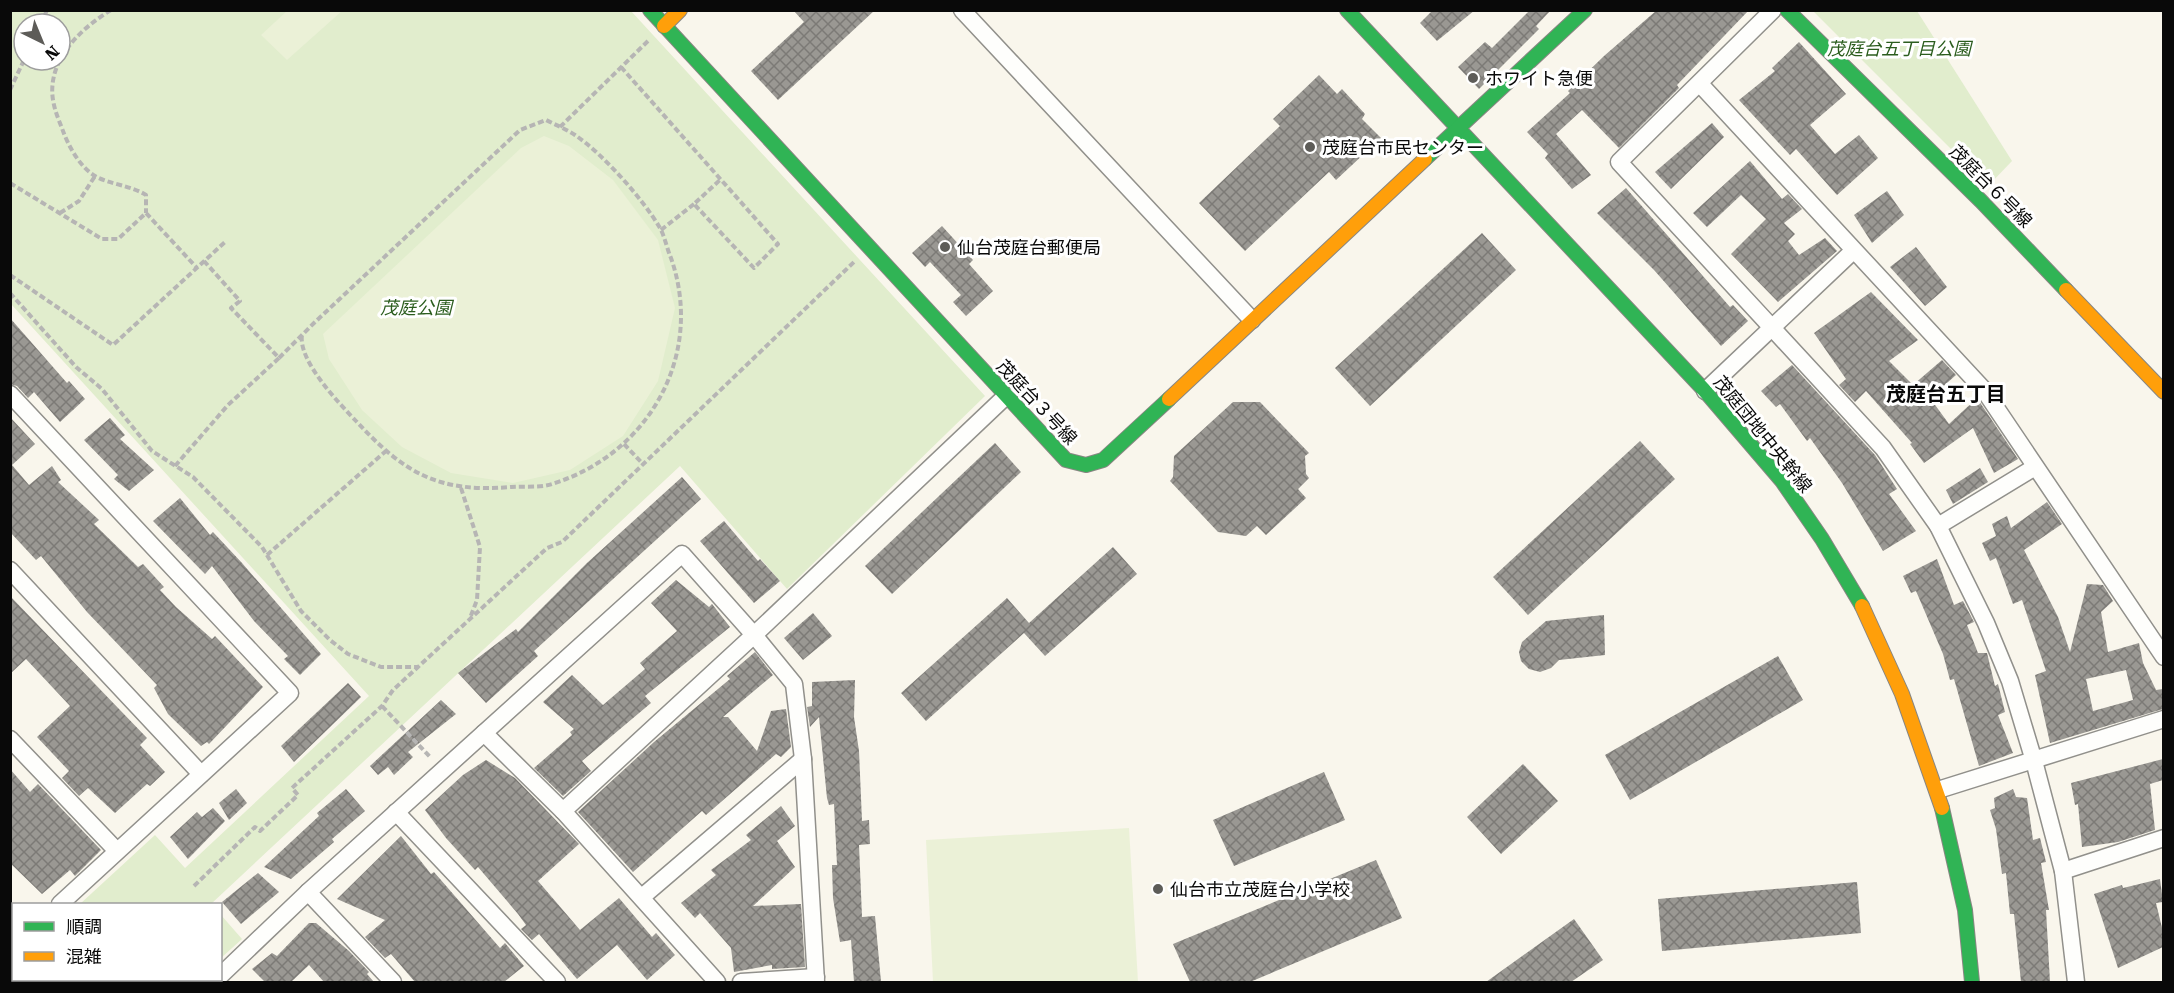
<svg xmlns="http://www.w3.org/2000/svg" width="2174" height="993" font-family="'Roboto Serif','Noto Sans JP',serif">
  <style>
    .green { fill: #e1edcd; fill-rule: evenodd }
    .pitch { fill: #ebf1d7 }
    .building { fill: url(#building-cross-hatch); fill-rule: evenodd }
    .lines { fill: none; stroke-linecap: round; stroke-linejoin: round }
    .street-casing { stroke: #91908b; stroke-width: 19 }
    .fast-casing { stroke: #888682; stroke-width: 16 }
    .slow-casing { stroke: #888682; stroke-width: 16 }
    .path { stroke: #b6b5b4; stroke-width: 4; stroke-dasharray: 6 3; stroke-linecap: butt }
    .street { stroke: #fefefc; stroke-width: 16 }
    .fast { stroke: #30b455; stroke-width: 14 }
    .slow { stroke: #ff9f0a; stroke-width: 14 }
    .poi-dot { fill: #5d5c58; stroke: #fff; stroke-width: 2 }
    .labels { text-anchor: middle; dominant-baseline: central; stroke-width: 6; stroke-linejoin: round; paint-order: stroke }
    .park-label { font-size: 18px; font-style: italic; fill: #2b5d1e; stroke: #fff }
    .poi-label { font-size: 18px; fill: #090909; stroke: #fff; text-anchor: start }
    .street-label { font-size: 18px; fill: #090909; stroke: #fff }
    .neighbourhood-label { font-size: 20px; font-weight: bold; fill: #090909; stroke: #fff }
  </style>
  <defs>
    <pattern id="building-cross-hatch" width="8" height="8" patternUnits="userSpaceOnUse" patternTransform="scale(1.5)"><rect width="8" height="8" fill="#9a9893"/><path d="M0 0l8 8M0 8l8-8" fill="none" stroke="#7c7a76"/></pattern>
  </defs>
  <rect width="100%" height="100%" fill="#f9f6ec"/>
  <g class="green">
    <path d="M11,11H631L985,396L787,589L680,466L211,904H80L155,835L185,868L369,696L11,304ZM24,24H60V60H24Z"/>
    <polygon points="1813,11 1917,11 2012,161 1988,186"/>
    <polygon points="221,915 242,939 221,958 220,958"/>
  </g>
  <g class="pitch">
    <polygon points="288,10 342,10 342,11 287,60 261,35"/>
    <polygon points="544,136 569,146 613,180 658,240 675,308 658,381 623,436 570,470 513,483 451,473 402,447 362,410 329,359 323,334 521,148"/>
    <polygon points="1129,828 1138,982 933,982 926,840"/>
  </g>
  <g class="building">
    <polygon points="793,10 875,10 778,100 751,71 804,22"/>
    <polygon points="1433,10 1475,10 1437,41 1420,23"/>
    <polygon points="1530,10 1551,10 1536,26 1539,29 1479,89 1458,67 1485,42 1492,48"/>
    <polygon points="1657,10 1749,10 1677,85 1679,88 1619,148 1582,110 1556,134 1591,175 1572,189 1545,158 1548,154 1527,132 1570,93 1568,91 1604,56"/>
    <polygon points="1799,42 1846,94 1810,125 1835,154 1859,135 1878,158 1837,195 1796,149 1790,155 1739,100 1775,71 1772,68"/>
    <polygon points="1319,75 1337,94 1342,89 1365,114 1362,119 1381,138 1336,180 1329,172 1245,251 1199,203 1280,126 1273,119"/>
    <polygon points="1712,123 1724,137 1671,189 1655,172"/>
    <polygon points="1750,161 1782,199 1788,194 1802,209 1784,223 1795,234 1788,241 1799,255 1825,238 1837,251 1778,302 1731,254 1766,219 1741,195 1707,227 1693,213"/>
    <polygon points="1626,188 1730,307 1733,305 1748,321 1721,346 1654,270 1597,213"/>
    <polygon points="1887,191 1904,215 1872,243 1854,215"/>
    <polygon points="942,226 973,260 969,264 993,291 966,316 953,302 961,295 930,262 925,267 912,253"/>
    <polygon points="1482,233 1516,270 1370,406 1335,368"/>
    <polygon points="1916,247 1947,287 1925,306 1890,267"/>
    <polygon points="1871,292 1918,340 1889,361 1913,385 1942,360 1956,375 1930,398 1949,424 1977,398 2018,459 1994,473 1973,428 1924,463 1910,444 1912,443 1866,391 1855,402 1839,385 1846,379 1814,333"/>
    <polygon points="10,318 67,383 69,381 85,399 60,422 34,392 28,398 17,386 10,384"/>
    <polygon points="1792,365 1875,455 1897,489 1889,494 1916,531 1883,551 1842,483 1810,438 1807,441 1780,404 1776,407 1761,391"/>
    <polygon points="1233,402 1260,402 1309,453 1305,456 1306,474 1309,478 1298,489 1306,498 1266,535 1257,526 1246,536 1218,532 1170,481 1173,477 1174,456"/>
    <polygon points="10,417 35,444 12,465 29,485 52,466 61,480 58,482 99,520 94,524 138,567 143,564 164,587 160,590 176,607 212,639 215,636 263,687 209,744 207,742 201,746 168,714 154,688 157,685 87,612 41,556 36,560 10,532"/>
    <polygon points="110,418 125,435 120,439 154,470 129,491 114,479 118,475 84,440"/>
    <polygon points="1640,441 1675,479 1528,615 1493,577"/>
    <polygon points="995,443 1021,472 892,594 865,566"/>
    <polygon points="1980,468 1988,482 1953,504 1946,490"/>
    <polygon points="682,477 701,499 534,651 538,656 486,703 458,673 516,629 518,632 587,563"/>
    <polygon points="180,498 210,535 213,532 242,563 321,654 300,675 284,659 288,656 254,621 212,566 205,574 153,521"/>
    <path d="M2047,502L2062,524L2024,550L2058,617L2070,652L2087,584L2103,585L2113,601L2101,612L2108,652L2139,643L2143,663L2156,690L2163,689V709L2050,743L2035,675L2046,671L2022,600L2013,604L1996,558L1990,561L1982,543L1996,536L1992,524L2007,516L2011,528ZM2126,670L2133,700L2093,711L2086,679Z"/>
    <polygon points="724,521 758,561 760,559 780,581 754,603 700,541"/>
    <polygon points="1113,547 1137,574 1045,656 1024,633 926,721 901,693 1007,598 1029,623"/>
    <polygon points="1937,559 1954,605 1963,601 1974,622 1967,625 1978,653 1987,653 1995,686 1998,684 2005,712 1998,715 2013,753 1979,766 1954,679 1950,680 1943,654 1916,591 1911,593 1903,576"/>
    <polygon points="676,580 709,607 712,604 730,627 645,696 651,703 582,761 591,771 563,796 534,768 572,735 570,732 574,729 543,702 572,675 603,705 645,669 640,663 677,631 651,603"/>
    <polygon points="10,596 147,738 140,745 165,772 150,786 147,784 115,813 88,788 79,796 62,778 69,771 37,737 70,706 26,659 10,674"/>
    <polygon points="813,613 832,636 803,660 784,638"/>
    <polygon points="1604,615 1605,655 1559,660 1551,668 1540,672 1529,669 1521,661 1519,652 1522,642 1546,621"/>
    <polygon points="755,652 773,675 723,717 728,717 757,751 771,711 786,709 791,747 781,757 776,754 706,815 702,811 633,872 578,812 654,742 730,679 727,676"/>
    <polygon points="1778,656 1803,700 1630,800 1605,755"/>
    <polygon points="855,680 854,717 859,751 862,821 869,820 870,844 859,845 862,917 875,916 881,982 854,982 851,940 840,942 833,898 832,865 837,865 834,804 829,805 827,798 819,717 810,727 807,707 812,706 812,682"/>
    <polygon points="348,683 361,697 294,762 281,746"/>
    <polygon points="441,700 456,714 408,752 413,757 394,775 388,767 378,775 370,766"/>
    <polygon points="2163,759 2163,780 2150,784 2155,830 2118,842 2082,847 2078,804 2075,805 2071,783"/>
    <polygon points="486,760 515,778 579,844 538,881 580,930 619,898 652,937 656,933 675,955 647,980 617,945 577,979 539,934 532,940 521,929 526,925 518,914 478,867 475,870 446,838 425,810 463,775"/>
    <polygon points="1523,764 1558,801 1501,854 1467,817"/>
    <polygon points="10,769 30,792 38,784 101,850 75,876 70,870 42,894 10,863"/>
    <polygon points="1324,772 1345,820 1234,866 1213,820"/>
    <polygon points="236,789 247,803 229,820 219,803"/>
    <polygon points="346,789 365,811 332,839 334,842 291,879 264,867 319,816 317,813"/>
    <polygon points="2013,789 2016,797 2027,798 2033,840 2040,838 2046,862 2041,863 2049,910 2046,910 2050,982 2021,982 2014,914 2010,914 2006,873 2002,874 1996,829 1990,810 1995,808 1994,798"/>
    <polygon points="781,806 795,826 777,841 795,867 753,906 801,904 805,967 772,969 772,965 734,972 731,948 700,913 695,918 681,903 716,875 711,870 751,840 746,835"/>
    <polygon points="213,808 225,821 188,859 170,837 197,812 202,817"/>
    <polygon points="401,836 431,874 434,872 500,948 505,943 524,966 504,982 415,982 391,954 385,958 365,937 385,920 337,899"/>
    <polygon points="1376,860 1402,918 1250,982 1190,982 1173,944"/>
    <polygon points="258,873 279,892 241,924 222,902"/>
    <polygon points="2160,879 2163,902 2156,903 2163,932 2163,947 2118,968 2094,894 2122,885 2123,888"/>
    <polygon points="1857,882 1861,933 1662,951 1658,899"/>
    <polygon points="1574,919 1603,960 1571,982 1486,982"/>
    <polygon points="309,923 316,923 349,951 369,972 367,974 374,982 324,982 309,965 291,982 265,982 252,969 272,953 277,956"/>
  </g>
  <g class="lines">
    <defs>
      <g id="street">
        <polyline points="962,10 1252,320"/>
        <polyline points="1773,10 1619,162 1883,448 1938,526 1986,623 2010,681 2034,761 2063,871 2076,982"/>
        <polyline points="1700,84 1984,390 2164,657"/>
        <polyline points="1705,391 1853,251"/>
        <polyline points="10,394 290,693 60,904"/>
        <polyline points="1938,526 2035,467"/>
        <polyline points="10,570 201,774"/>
        <polyline points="484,733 563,811 717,982"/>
        <polyline points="10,739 117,851"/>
        <polyline points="1938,790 2164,719"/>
        <polyline points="563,811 754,635 1006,396"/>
        <polyline points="396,812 557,982"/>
        <polyline points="2063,871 2164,838"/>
        <polyline points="308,892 393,982"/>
        <polyline points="642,897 803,759"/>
        <polyline points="220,976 308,892 682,554 754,635 794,684 803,759 816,982"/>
        <polyline points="741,982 816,977"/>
      </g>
      <g id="fast">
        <polyline points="650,10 1066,460 1086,465 1103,460 1169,399"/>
        <polyline points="1347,10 1705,391 1782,481 1822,539 1862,606"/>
        <polyline points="1787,10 1981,201 2066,290"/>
        <polyline points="1425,159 1585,10"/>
        <polyline points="1942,808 1965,910 1972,982"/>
        <polyline points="10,923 14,927"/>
        <polyline points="63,980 66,982"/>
      </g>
      <g id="slow">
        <polyline points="664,26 680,10"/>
        <polyline points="2066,290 2164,392"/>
        <polyline points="1169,399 1425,159"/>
        <polyline points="1862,606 1902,694 1942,808"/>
      </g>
    </defs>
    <use href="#street" class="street-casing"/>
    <use href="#fast" class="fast-casing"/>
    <use href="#slow" class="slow-casing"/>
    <g class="path">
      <path d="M111,10C78,30 44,64 54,105C56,114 60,123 63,131C69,147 80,167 95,176C108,184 130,185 146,195V213"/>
      <polyline points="41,24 47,10"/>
      <polyline points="621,67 778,244 754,268 694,204 721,179"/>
      <polyline points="10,90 24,60"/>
      <polyline points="560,127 650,39"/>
      <polyline points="10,183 102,239 118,239 146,213 197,268"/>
      <polyline points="60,213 79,201 95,176"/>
      <polyline points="661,230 694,204"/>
      <polyline points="10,275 113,345 225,242"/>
      <polyline points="10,293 76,367 102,389 152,451 193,477 262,547 301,611 330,640 348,654 381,667 418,667"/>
      <path d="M279,358L314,323L520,130L546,120C556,125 566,129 575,135C603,154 643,199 660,228C665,237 667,249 671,258C705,355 649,454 552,484C540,488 524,486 511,487C439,493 405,474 356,421C339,403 298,361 302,335"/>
      <polyline points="624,444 643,464"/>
      <polyline points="175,466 228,405 279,358 231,308 240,301 204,261"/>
      <polyline points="461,488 480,547 477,600 470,618"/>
      <polyline points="267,555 386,451"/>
      <polyline points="382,706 431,758"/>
      <polyline points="194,886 255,827 260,831 298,795 292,788 382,706 393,690 547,548 562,542 855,261"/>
    </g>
    <use href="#street" class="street"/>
    <use href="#fast" class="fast"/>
    <use href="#slow" class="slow"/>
  </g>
  <g class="poi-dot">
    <circle cx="1473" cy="78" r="6"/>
    <circle cx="1310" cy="147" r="6"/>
    <circle cx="945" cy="247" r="6"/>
    <circle cx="1158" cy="889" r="6"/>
  </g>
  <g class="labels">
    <g class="park-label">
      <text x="1899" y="48">茂庭台五丁目公園</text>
      <text x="416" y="307">茂庭公園</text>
    </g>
    <g class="poi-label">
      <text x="1485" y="78">ホワイト急便</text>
      <text x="1322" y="147">茂庭台市民センター</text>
      <text x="957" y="247">仙台茂庭台郵便局</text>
      <text x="1170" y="889">仙台市立茂庭台小学校</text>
    </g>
    <g class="street-label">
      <text transform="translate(1991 186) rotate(45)">茂庭台６号線</text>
      <text transform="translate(1037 402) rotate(47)">茂庭台３号線</text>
      <text transform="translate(1763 434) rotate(51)">茂庭団地中央幹線</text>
    </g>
    <g class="neighbourhood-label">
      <text x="1946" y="394">茂庭台五丁目</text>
    </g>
  </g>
  <rect width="2174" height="993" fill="none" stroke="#090909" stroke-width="24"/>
  <rect x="12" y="903" width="210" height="78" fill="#ffffff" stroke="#9d9d9d" stroke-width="1.5"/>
  <rect x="24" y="922" width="30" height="9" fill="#30b455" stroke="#9d9d9d" stroke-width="1.5"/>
  <text x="66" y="933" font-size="18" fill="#090909">順調</text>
  <rect x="24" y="952" width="30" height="9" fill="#ff9f0a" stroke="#9d9d9d" stroke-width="1.5"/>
  <text x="66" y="963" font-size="18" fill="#090909">混雑</text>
  <g transform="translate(42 42) rotate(137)"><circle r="28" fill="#ffffff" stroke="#9d9d9d" stroke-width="1.5"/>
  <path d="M0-4.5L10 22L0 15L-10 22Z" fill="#5d5c58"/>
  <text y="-9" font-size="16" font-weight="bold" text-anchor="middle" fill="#090909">N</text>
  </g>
</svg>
